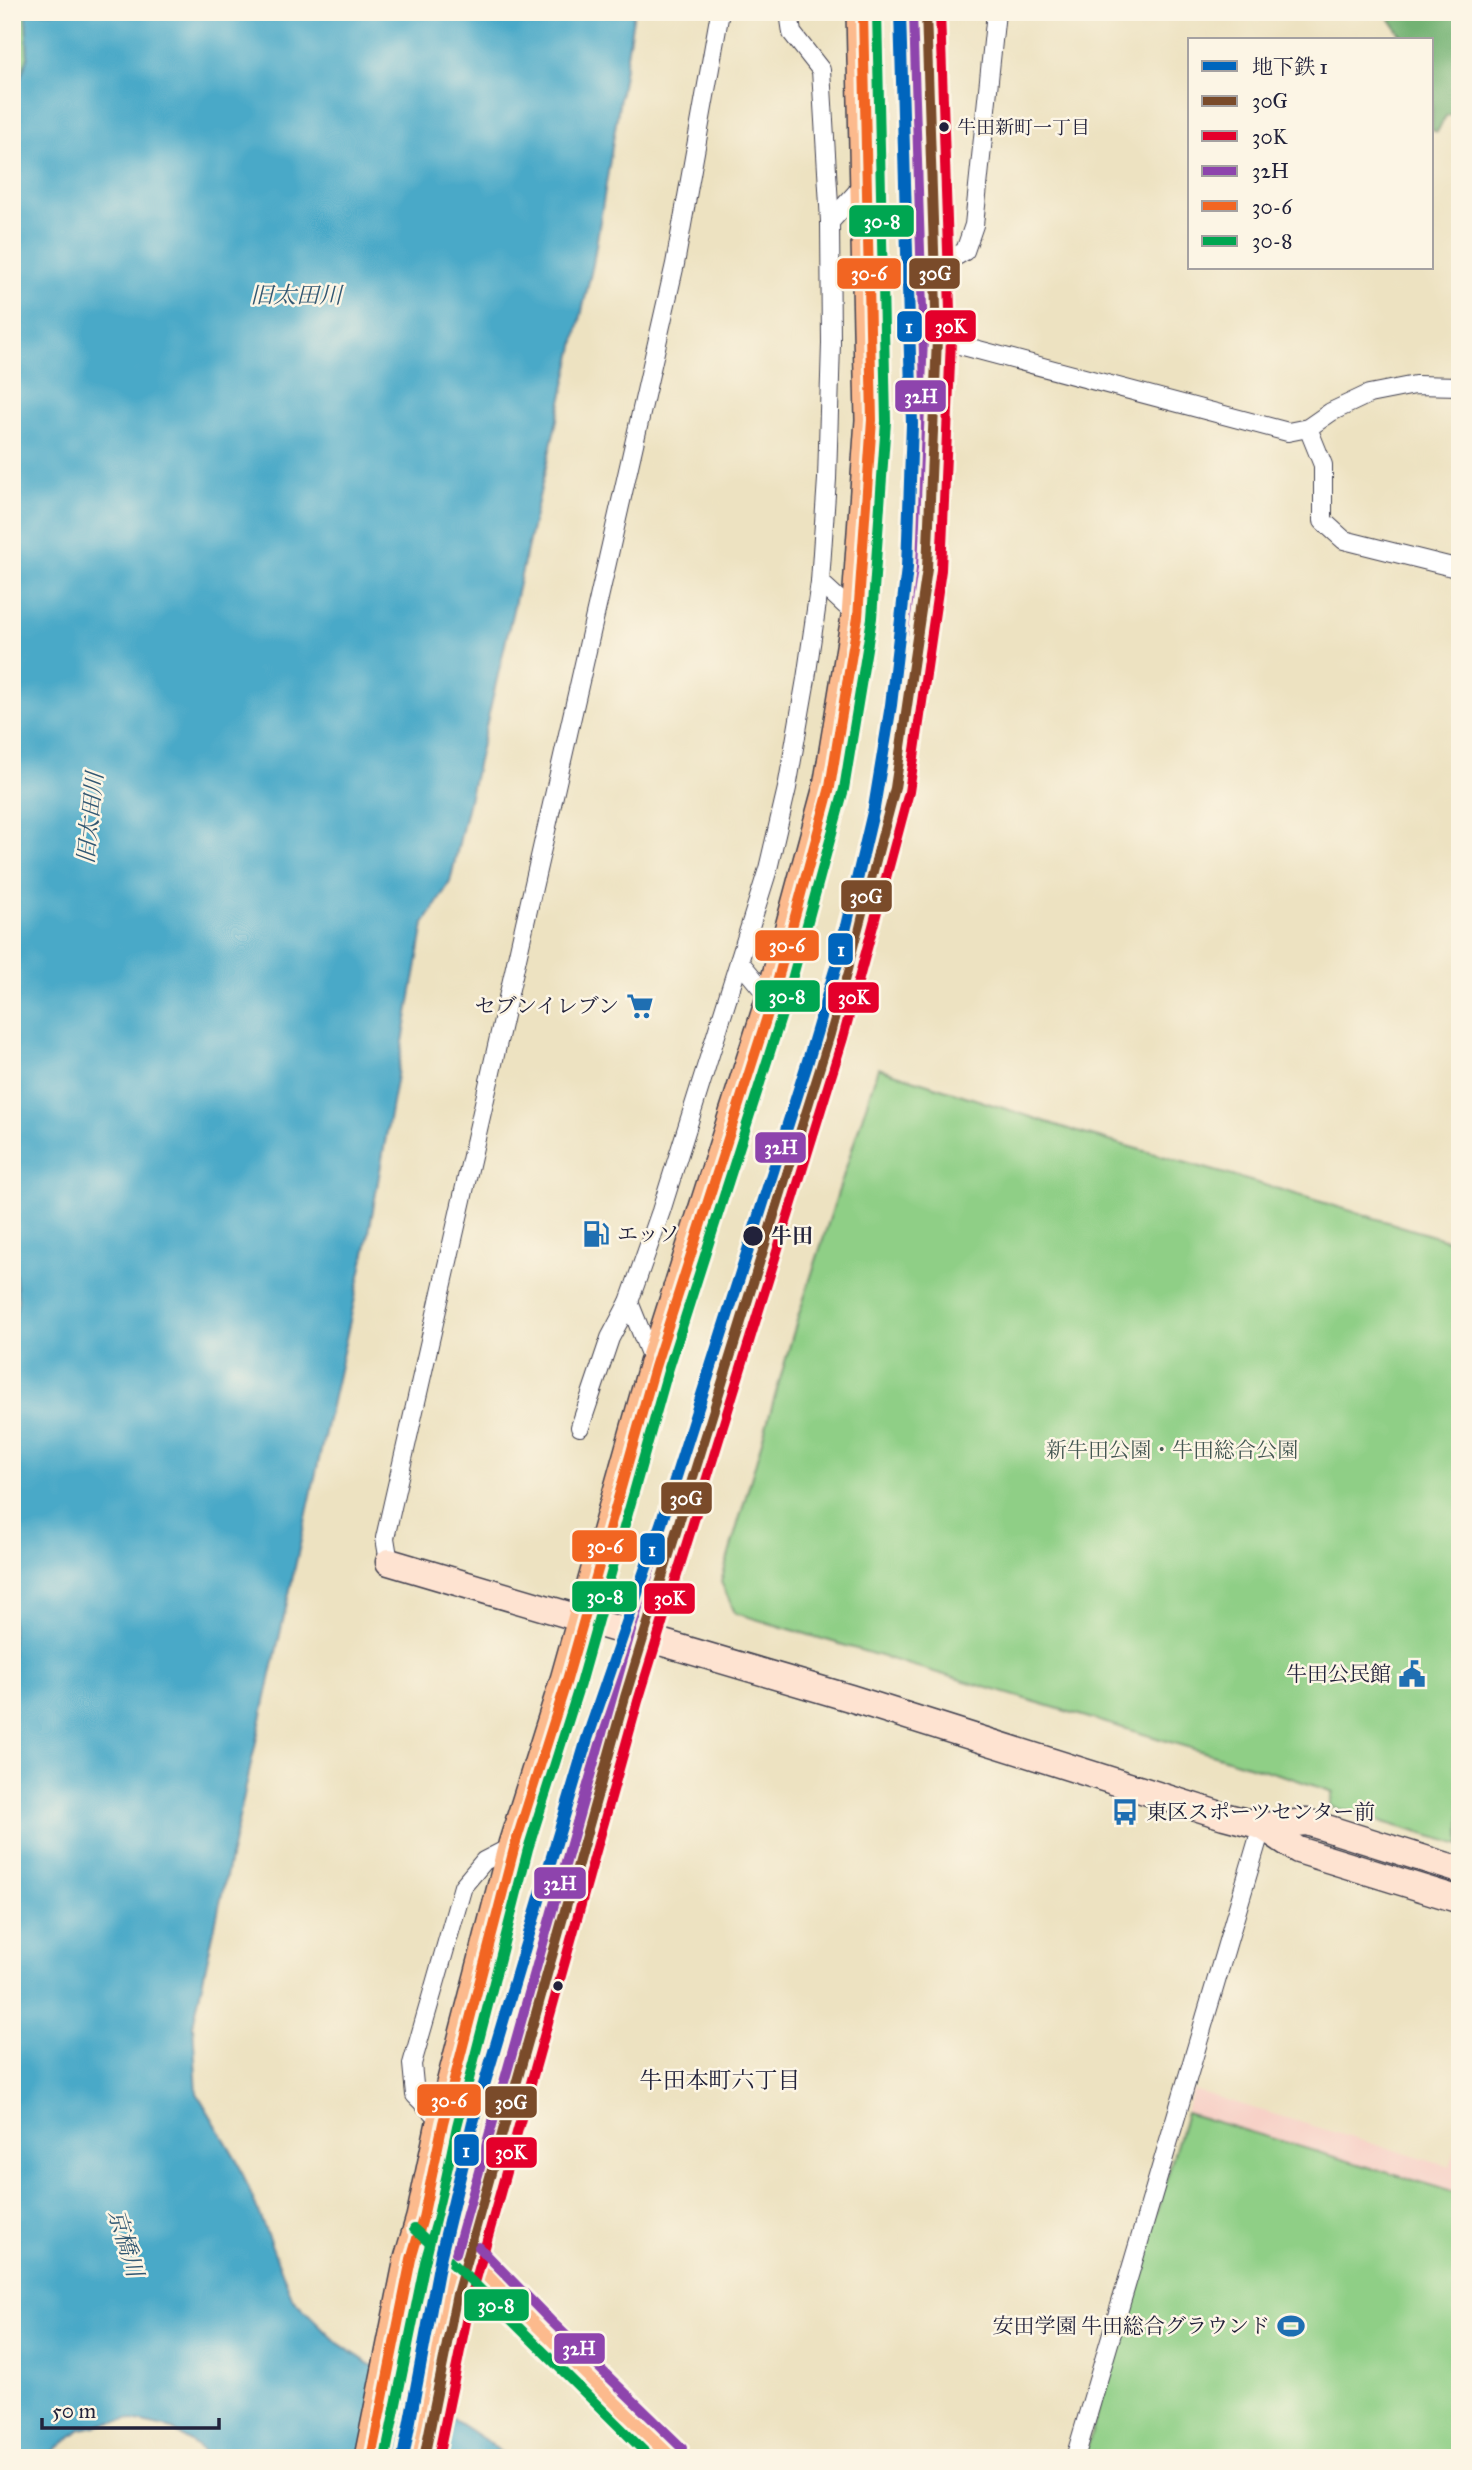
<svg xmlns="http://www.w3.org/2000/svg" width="1472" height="2470" font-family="'IM FELL Great Primer','Noto Serif JP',serif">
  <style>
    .built { fill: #f7d1c7 }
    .green { fill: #8fcf86; stroke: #587860; stroke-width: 2 }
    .forest { fill: #73b273; stroke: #4a6a57; stroke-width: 2 }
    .water { fill: #49a9c8; stroke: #366682; stroke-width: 2 }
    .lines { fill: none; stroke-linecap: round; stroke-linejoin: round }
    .street-casing { stroke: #403f4f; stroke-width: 20 }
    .secondary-casing { stroke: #403f4f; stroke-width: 29 }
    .primary-casing { stroke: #403f4f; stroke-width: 32 }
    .highway-casing { stroke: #403f4f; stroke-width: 36 }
    .street { stroke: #fff; stroke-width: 18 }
    .secondary { stroke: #fee3d1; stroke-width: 26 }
    .primary { stroke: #fcba8d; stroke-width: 30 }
    .highway { stroke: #fcba8d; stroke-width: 33 }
    .bus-1-casing { stroke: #fcf5e5; stroke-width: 16 }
    .bus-2-casing { stroke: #fcf5e5; stroke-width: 16 }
    .bus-3-casing { stroke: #fcf5e5; stroke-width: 16 }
    .bus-4-casing { stroke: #fcf5e5; stroke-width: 16 }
    .bus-5-casing { stroke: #fcf5e5; stroke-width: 16 }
    .bus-1 { stroke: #7a4b2a; stroke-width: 10 }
    .bus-2 { stroke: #e4002b; stroke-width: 10 }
    .bus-3 { stroke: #8e44ad; stroke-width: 10 }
    .bus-4 { stroke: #f26522; stroke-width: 10 }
    .bus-5 { stroke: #00a651; stroke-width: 10 }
    .metro-1-casing { stroke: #fcf5e5; stroke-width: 18 }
    .metro-1 { stroke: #0065bd; stroke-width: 12 }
    .bus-dot { fill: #22223b; stroke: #fcf5e5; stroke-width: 2.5 }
    .labels { text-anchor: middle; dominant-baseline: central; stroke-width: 5; stroke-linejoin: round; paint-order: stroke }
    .bus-label { font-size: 19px; fill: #22223b; stroke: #fcf5e5; text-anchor: start }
    .poi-label { font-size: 21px; fill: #22223b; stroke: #fcf5e5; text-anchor: end }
    .stop-label { font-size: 21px; font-weight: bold; fill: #22223b; stroke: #fcf5e5; text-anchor: start }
    .park-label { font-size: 21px; fill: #435652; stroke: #fcf5e5 }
    .water-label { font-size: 23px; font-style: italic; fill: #325873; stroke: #fcf5e5 }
    .neighbourhood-label { font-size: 23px; fill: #22223b; stroke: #fcf5e5 }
    .line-badge { stroke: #fcf5e5; stroke-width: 2.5 }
    .badge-label { font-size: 19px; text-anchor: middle; font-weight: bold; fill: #fff }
  </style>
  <rect width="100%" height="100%" fill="#fcf5e5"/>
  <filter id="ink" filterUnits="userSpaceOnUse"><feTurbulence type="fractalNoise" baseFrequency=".0143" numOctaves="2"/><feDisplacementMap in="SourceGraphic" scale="14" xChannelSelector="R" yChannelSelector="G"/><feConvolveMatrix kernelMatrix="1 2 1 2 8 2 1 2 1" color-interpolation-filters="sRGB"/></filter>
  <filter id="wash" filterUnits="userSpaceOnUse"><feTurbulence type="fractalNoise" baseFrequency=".00686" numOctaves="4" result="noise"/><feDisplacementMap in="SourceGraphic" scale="28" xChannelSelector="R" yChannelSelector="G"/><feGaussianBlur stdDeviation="1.57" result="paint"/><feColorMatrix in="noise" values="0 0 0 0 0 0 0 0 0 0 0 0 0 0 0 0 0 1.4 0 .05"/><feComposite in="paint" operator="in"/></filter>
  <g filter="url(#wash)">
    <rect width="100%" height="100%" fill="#ede2c1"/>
    <polygon class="built" points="1193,2090 1450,2167 1460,2135 1460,2194 1186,2113"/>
    <g class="green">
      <polygon points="12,12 26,12 28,57 12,103"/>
      <polygon points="878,1068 1081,1133 1282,1190 1460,1244 1460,1845 1329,1806 1333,1792 1285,1776 735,1613 721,1582 798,1317"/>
      <polygon points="1186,2113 1460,2194 1460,2458 1084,2458"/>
    </g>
    <polygon class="forest" points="1385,12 1460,12 1460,111 1446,116 1437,132 1432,130 1432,40 1404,40"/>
    <polygon class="water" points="26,12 634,12 593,264 450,882 424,924 366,1249 193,2024 197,2093 238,2162 293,2299 338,2343 491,2444 507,2458 212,2458 173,2429 128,2419 81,2429 45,2458 12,2458 12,1333 18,1300 12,1244 12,103 28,57"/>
  </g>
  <g filter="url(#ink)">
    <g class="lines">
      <defs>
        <g id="street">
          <polyline points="830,222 865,183"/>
          <polyline points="934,269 965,251 974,225 996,12"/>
          <polyline points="937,339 1288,432 1308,428 1331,412 1369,394 1415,385 1460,386"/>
          <polyline points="1308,428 1323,465 1323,521 1344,540 1460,569"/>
          <polyline points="820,582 858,617"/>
          <polyline points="739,961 772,1001"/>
          <polyline points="629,1302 654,1364"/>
          <polyline points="580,1427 610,1338 629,1302 661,1211 768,869 787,788 806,679 820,582 827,479 831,343 830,222 821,70 792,33 789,12"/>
          <polyline points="389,1562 385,1538 675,264 720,12"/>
          <polyline points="443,2123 415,2095 412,2064 463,1886 484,1861 515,1845"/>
          <polyline points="1075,2458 1262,1826"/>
        </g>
        <g id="secondary">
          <polyline points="389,1562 850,1698 1224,1816 1262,1826 1307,1822 1460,1870"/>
          <polyline points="1262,1826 1298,1850 1460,1900"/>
        </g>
        <path id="primary" d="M423,2218C511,2292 586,2381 672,2458"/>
        <g id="highway">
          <polyline points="371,2458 411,2259 423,2218 443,2123 515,1845 567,1680 655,1367 772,1001 830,787 858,617 872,420 863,12"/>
          <polyline points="424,2458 457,2294 625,1697 830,1034 895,788 927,569 937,339 926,12"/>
        </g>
      </defs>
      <use href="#street" class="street-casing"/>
      <use href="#secondary" class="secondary-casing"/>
      <use href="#primary" class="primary-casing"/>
      <use href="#highway" class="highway-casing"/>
      <use href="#street" class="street"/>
      <use href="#secondary" class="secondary"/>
      <use href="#primary" class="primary"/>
      <use href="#highway" class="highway"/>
      <defs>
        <polyline id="bus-1" points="424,2458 457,2294 625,1697 830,1034 895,788 927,569 937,339 926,12"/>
        <polyline id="bus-2" points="438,2458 471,2297 638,1701 843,1038 909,792 941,570 951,340 940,12"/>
        <g id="bus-3">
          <polyline points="479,2247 551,2321 682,2448"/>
          <polyline points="456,2253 630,1634 817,1030 881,785 913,568 923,339 912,12"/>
        </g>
        <polyline id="bus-4" points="371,2458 411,2259 423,2218 443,2123 515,1845 567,1680 655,1367 772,1001 830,787 858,617 872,420 863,12"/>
        <g id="bus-5">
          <polyline points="414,2229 477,2286 651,2458"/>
          <polyline points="385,2458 425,2262 437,2221 457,2126 528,1849 580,1684 668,1371 785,1005 844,789 872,618 886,421 877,12"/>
        </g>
      </defs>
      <use href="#bus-1" class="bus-1-casing"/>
      <use href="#bus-2" class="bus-2-casing"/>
      <use href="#bus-3" class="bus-3-casing"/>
      <use href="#bus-4" class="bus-4-casing"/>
      <use href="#bus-5" class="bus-5-casing"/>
      <use href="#bus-1" class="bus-1"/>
      <use href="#bus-2" class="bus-2"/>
      <use href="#bus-3" class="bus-3"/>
      <use href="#bus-4" class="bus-4"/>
      <use href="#bus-5" class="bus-5"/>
      <defs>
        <polyline id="metro-1" points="403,2458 441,2255 473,2122 587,1739 662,1521 807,1064 838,960 874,808 891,705 907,568 912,424 900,12"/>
      </defs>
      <use href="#metro-1" class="metro-1-casing"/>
      <use href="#metro-1" class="metro-1"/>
    </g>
  </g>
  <defs>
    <symbol id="supermarket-bare" viewBox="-9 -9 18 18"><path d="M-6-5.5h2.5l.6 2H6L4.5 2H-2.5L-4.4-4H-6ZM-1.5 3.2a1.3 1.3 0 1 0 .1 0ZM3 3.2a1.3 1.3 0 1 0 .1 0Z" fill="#1f6fb2" stroke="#fcf5e5" stroke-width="2.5" paint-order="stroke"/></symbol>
    <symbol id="fuel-bare" viewBox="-9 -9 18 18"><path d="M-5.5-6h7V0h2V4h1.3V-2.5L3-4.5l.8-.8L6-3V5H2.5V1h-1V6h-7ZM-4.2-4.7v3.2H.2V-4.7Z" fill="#1f6fb2" stroke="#fcf5e5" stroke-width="2.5" paint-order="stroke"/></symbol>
    <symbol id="civic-bare" viewBox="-9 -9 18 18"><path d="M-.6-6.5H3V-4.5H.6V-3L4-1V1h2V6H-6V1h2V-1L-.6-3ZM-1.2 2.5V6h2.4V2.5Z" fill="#1f6fb2" stroke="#fcf5e5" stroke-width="2.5" paint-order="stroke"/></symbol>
    <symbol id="bus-bare" viewBox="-9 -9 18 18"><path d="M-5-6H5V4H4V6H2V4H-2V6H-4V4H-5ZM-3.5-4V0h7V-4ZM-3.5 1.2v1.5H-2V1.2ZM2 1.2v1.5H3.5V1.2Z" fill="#1f6fb2" stroke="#fcf5e5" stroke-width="2.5" paint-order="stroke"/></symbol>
    <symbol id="stadium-bare" viewBox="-9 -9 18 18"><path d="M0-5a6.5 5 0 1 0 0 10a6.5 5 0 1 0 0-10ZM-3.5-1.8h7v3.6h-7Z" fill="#1f6fb2" stroke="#fcf5e5" stroke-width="2.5" paint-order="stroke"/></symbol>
  </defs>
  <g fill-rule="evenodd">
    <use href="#supermarket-bare" x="621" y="987" width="38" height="38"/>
    <use href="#fuel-bare" x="577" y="1215" width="38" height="38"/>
    <use href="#civic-bare" x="1393" y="1655" width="38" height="38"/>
    <use href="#bus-bare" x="1106" y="1793" width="38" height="38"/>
    <use href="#stadium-bare" x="1272" y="2307" width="38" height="38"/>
  </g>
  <g class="bus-dot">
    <circle cx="944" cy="127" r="6"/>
    <circle cx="753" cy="1236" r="11"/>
    <circle cx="558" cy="1986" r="6"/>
  </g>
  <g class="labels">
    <g class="bus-label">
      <text x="957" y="127">牛田新町一丁目</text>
    </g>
    <g class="poi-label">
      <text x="619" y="1006">セブンイレブン</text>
      <text x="617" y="1234" text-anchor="start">エッソ</text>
      <text x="1391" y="1674">牛田公民館</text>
      <text x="1146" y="1812" text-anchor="start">東区スポーツセンター前</text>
      <text x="1270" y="2326">安田学園 牛田総合グラウンド</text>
    </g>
    <g class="stop-label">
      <text x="771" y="1236">牛田</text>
    </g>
    <g class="park-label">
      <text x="1172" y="1450">新牛田公園・牛田総合公園</text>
    </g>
    <g class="water-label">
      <text x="296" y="295">旧太田川</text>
      <text transform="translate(90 818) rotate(-84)">旧太田川</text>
      <text transform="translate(126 2243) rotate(73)">京橋川</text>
    </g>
    <g class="neighbourhood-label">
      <text x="720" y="2080">牛田本町六丁目</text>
    </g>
  </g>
  <g class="line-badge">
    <rect x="848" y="204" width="67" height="34" rx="7" fill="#00a651"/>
    <rect x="836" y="257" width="66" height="33" rx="7" fill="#f26522"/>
    <rect x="908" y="257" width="53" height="33" rx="7" fill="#7a4b2a"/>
    <rect x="924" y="309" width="53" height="34" rx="7" fill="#e4002b"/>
    <rect x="896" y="310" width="27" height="33" rx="7" fill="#0065bd"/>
    <rect x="894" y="379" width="53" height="34" rx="7" fill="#8e44ad"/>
    <rect x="840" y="879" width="53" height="34" rx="7" fill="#7a4b2a"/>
    <rect x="754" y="929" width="66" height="33" rx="7" fill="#f26522"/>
    <rect x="827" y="932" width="27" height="34" rx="7" fill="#0065bd"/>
    <rect x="754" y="979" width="67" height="34" rx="7" fill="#00a651"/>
    <rect x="827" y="981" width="53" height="33" rx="7" fill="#e4002b"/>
    <rect x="754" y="1131" width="53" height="33" rx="7" fill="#8e44ad"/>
    <rect x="660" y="1481" width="53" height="34" rx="7" fill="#7a4b2a"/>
    <rect x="571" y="1529" width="67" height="34" rx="7" fill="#f26522"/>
    <rect x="639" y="1532" width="27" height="34" rx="7" fill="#0065bd"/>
    <rect x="571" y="1580" width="67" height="33" rx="7" fill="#00a651"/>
    <rect x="643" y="1582" width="53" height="33" rx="7" fill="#e4002b"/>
    <rect x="533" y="1866" width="54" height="34" rx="7" fill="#8e44ad"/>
    <rect x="416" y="2083" width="66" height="34" rx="7" fill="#f26522"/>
    <rect x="484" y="2085" width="54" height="34" rx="7" fill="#7a4b2a"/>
    <rect x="453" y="2133" width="27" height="34" rx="7" fill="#0065bd"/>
    <rect x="485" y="2136" width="53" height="33" rx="7" fill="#e4002b"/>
    <rect x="463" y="2288" width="67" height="34" rx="7" fill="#00a651"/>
    <rect x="553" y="2332" width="53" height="33" rx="7" fill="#8e44ad"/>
  </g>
  <g class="badge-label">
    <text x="882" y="228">30-8</text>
    <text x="869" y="280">30-6</text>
    <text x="935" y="280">30G</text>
    <text x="951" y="333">30K</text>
    <text x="909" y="333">1</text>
    <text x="921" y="403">32H</text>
    <text x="866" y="903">30G</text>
    <text x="787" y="952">30-6</text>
    <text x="841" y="956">1</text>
    <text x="787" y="1003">30-8</text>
    <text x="854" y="1004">30K</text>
    <text x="781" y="1154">32H</text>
    <text x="686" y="1505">30G</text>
    <text x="605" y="1553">30-6</text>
    <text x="652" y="1556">1</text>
    <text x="605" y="1603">30-8</text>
    <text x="670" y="1605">30K</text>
    <text x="560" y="1890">32H</text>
    <text x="449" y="2107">30-6</text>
    <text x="511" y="2109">30G</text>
    <text x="466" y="2157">1</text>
    <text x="511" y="2159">30K</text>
    <text x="496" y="2312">30-8</text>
    <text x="579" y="2355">32H</text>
  </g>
  <rect width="1472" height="2470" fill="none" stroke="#fcf5e5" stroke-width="42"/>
  <rect x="1188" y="38" width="245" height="231" fill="#fcf5e5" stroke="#a5a1a1" stroke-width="2"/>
  <rect x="1202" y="61" width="35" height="10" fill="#0065bd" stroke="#a5a1a1" stroke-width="2"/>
  <text x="1252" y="74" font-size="21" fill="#22223b">地下鉄 1</text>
  <rect x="1202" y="96" width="35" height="10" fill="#7a4b2a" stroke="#a5a1a1" stroke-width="2"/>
  <text x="1252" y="108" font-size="21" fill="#22223b">30G</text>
  <rect x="1202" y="131" width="35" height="10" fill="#e4002b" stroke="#a5a1a1" stroke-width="2"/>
  <text x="1252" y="144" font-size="21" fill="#22223b">30K</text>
  <rect x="1202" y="166" width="35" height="10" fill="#8e44ad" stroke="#a5a1a1" stroke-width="2"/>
  <text x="1252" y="178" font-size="21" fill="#22223b">32H</text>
  <rect x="1202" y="201" width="35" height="10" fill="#f26522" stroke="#a5a1a1" stroke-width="2"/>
  <text x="1252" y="214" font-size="21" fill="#22223b">30-6</text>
  <rect x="1202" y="236" width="35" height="10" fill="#00a651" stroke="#a5a1a1" stroke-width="2"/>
  <text x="1252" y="248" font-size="21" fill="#22223b">30-8</text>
  <path d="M42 2418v10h177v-10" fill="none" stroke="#22223b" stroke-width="3.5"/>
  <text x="52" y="2418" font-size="21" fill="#22223b" stroke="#fcf5e5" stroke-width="5" paint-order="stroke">50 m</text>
</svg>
